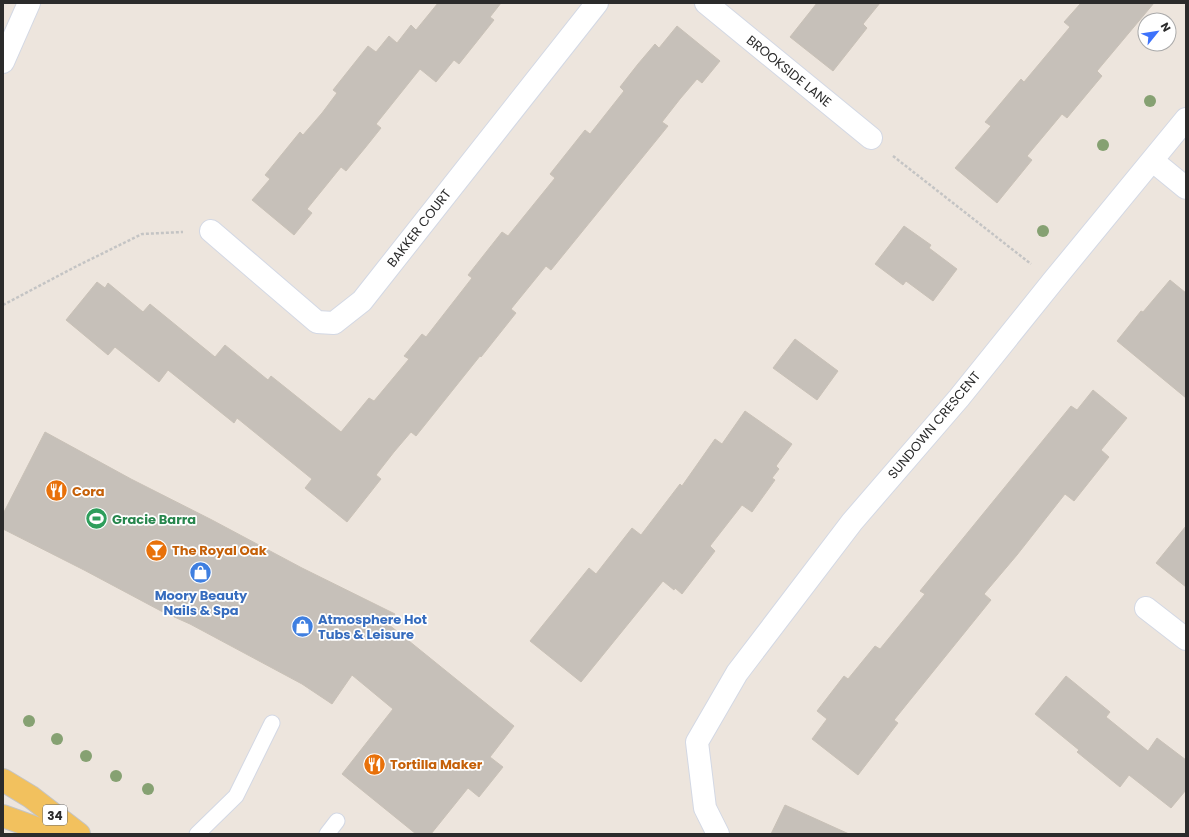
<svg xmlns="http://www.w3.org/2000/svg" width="1189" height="837" font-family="Poppins,sans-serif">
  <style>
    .building { fill: #c6c0b9; stroke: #c9c1b7 }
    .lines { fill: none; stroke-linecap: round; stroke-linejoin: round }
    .service-casing { stroke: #d3d8e4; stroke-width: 17 }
    .minor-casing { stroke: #d3d8e4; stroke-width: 24 }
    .secondary-casing { stroke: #d3d8e4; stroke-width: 24 }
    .primary-casing { stroke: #c4c4c4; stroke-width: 24 }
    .path { stroke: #c4c4c4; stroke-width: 2.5; stroke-dasharray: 3 2; stroke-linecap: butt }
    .service { stroke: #fff; stroke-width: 15 }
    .minor { stroke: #fff; stroke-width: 22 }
    .secondary { stroke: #fff; stroke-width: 22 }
    .primary { stroke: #f2c15e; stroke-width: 22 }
    .tree { fill: #86a172 }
    .labels { text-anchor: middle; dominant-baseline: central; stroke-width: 3.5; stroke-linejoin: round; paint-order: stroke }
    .shield { fill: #fff; stroke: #6b6b6b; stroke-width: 1 }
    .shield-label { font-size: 12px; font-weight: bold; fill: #2b2b2b }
    .street-label { font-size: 13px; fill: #2b2b2b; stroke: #fff }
    .food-label { font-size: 13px; font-weight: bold; fill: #c56008; stroke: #fff; text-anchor: start }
    .leisure-label { font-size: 13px; font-weight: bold; fill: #27864d; stroke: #fff; text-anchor: start }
    .shop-label { font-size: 13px; font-weight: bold; fill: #366cbe; stroke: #fff }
  </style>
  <rect width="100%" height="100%" fill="#ede5dd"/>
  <g class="building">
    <polygon points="438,3 501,3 490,17 494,20 459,64 454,60 436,82 420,69 376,124 381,128 365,148 346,171 341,167 307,209 312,213 294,235 252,200 270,179 265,175 300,132 303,135 322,113 337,93 333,90 368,46 376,52 389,36 397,43 411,25 416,30"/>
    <polygon points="817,3 880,3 863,24 867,28 833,71 790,37"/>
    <polygon points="1081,3 1154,3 1097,71 1102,76 1067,118 1062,114 1027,156 1032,160 997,203 955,168 991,126 985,122 1021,79 1024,82 1070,27 1064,22"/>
    <polygon points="677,26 720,61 702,83 697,79 680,99 662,122 668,126 551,270 546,266 511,309 516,313 481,357 480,356 416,436 411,432 394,452 376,475 381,479 347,522 305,488 312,479 237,418 234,423 168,370 159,382 115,347 108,355 66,320 97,282 105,288 108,283 143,312 150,304 215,357 225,345 268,380 271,376 341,432 369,398 374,401 409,359 404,356 422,334 426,337 472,278 468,275 502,232 508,236 555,178 550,174 585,130 590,134 624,91 620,87 638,64 655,44 659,48"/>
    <polygon points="904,226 931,245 929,248 957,269 933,301 906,281 903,285 875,264"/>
    <polygon points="1170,280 1186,293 1186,398 1117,341 1141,311 1143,312"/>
    <polygon points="795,339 838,371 817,400 773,368"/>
    <polygon points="1093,390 1127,418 1101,450 1109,457 1074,501 1065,494 1017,555 984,594 991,600 894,720 898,723 858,775 812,739 827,719 817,711 844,676 848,679 875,646 880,649 925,594 920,591 1071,406 1077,410"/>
    <polygon points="745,411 792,444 776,466 779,469 772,478 775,480 752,512 742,505 710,546 715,551 682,594 675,588 674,590 663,581 581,682 530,641 589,568 596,574 632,528 641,535 680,484 682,486 715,439 722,444"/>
    <polygon points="45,432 131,479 212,520 302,568 395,614 388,624 514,726 490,757 503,767 479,797 468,788 431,834 416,834 342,774 393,709 352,675 332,704 302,684 190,624 161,611 84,570 3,529 3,514"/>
    <polygon points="1186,526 1186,587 1156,563"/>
    <polygon points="1066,676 1110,712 1106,717 1148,751 1157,738 1186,760 1186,790 1171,808 1129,775 1120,787 1077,752 1079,750 1035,714"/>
    <polygon points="785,805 849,834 771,834"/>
  </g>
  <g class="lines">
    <defs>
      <g id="service">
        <polyline points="197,834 236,796 272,723"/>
        <polyline points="327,834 337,821"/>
      </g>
      <g id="minor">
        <polyline points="706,3 871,138"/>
        <polyline points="1153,161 1186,188"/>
        <polyline points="211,231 317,322 334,323 362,301 597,3"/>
        <polyline points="1146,608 1186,639"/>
        <polyline points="718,834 705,808 697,742 737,673 852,522 959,398 1053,281 1186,119"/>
      </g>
      <polyline id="secondary" points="3,62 29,3"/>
      <g id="primary">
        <polyline points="3,780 31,797 79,834"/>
        <polyline points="3,816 53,834"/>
      </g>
    </defs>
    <use href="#service" class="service-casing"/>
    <use href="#minor" class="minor-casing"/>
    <use href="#secondary" class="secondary-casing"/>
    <use href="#primary" class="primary-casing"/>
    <g class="path">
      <polyline points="893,156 1031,264"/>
      <polyline points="3,305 75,267 142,234 183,232"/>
    </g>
    <use href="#service" class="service"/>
    <use href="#minor" class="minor"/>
    <use href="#secondary" class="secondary"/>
    <use href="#primary" class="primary"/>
  </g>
  <g class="tree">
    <circle cx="1150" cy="101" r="6"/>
    <circle cx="1103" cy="145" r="6"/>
    <circle cx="1043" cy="231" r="6"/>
    <circle cx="29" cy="721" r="6"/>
    <circle cx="57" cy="739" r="6"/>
    <circle cx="86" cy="756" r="6"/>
    <circle cx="116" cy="776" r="6"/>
    <circle cx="148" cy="789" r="6"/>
  </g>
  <defs>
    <symbol id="restaurant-disc" viewBox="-11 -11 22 22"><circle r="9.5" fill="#e8710a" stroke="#fff"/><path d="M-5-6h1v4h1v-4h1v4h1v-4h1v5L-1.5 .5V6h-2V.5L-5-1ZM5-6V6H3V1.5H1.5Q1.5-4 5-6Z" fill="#fff"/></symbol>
    <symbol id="stadium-disc" viewBox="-11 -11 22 22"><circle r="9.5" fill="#2e9e5b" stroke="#fff"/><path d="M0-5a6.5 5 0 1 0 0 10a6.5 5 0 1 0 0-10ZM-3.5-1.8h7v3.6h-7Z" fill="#fff"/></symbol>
    <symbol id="bar-disc" viewBox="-11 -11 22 22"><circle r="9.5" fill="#e8710a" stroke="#fff"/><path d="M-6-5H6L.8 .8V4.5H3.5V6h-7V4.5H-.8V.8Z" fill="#fff"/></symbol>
    <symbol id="shop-disc" viewBox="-11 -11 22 22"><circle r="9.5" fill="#3f7fe0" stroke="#fff"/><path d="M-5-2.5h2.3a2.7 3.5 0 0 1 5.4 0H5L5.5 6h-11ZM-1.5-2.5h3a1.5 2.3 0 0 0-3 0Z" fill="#fff"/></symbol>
  </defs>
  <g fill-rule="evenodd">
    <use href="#restaurant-disc" x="44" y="478" width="25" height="25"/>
    <use href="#stadium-disc" x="84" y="506" width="25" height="25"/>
    <use href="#bar-disc" x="144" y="538" width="25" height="25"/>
    <use href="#shop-disc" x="188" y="560" width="25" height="25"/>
    <use href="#shop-disc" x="290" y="614" width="25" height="25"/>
    <use href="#restaurant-disc" x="362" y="752" width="25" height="25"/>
  </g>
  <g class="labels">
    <rect class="shield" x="43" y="805" width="24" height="20" rx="3"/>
    <g class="shield-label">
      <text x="55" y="815">34</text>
    </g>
    <g class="street-label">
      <text transform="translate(789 71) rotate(39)">BROOKSIDE LANE</text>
      <text transform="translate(419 228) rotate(-52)">BAKKER COURT</text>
      <text transform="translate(934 425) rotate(-50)">SUNDOWN CRESCENT</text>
    </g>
    <g class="food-label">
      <text x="72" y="491">Cora</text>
      <text x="172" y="550">The Royal Oak</text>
      <text x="390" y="764">Tortilla Maker</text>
    </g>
    <g class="leisure-label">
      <text x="112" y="519">Gracie Barra</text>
    </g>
    <g class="shop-label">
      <text x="201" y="595">Moory Beauty<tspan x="201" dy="15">Nails &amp; Spa</tspan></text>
      <text x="318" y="619" text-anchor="start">Atmosphere Hot<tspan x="318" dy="15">Tubs &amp; Leisure</tspan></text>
    </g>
  </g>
  <rect width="1189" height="837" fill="none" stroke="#2b2b2b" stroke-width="8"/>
  <g transform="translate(1157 32) rotate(60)"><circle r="19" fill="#ffffff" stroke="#aaaaaa"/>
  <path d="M0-3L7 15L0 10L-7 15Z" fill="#3d72fb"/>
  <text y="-6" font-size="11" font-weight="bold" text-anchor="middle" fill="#2b2b2b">N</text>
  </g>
</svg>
